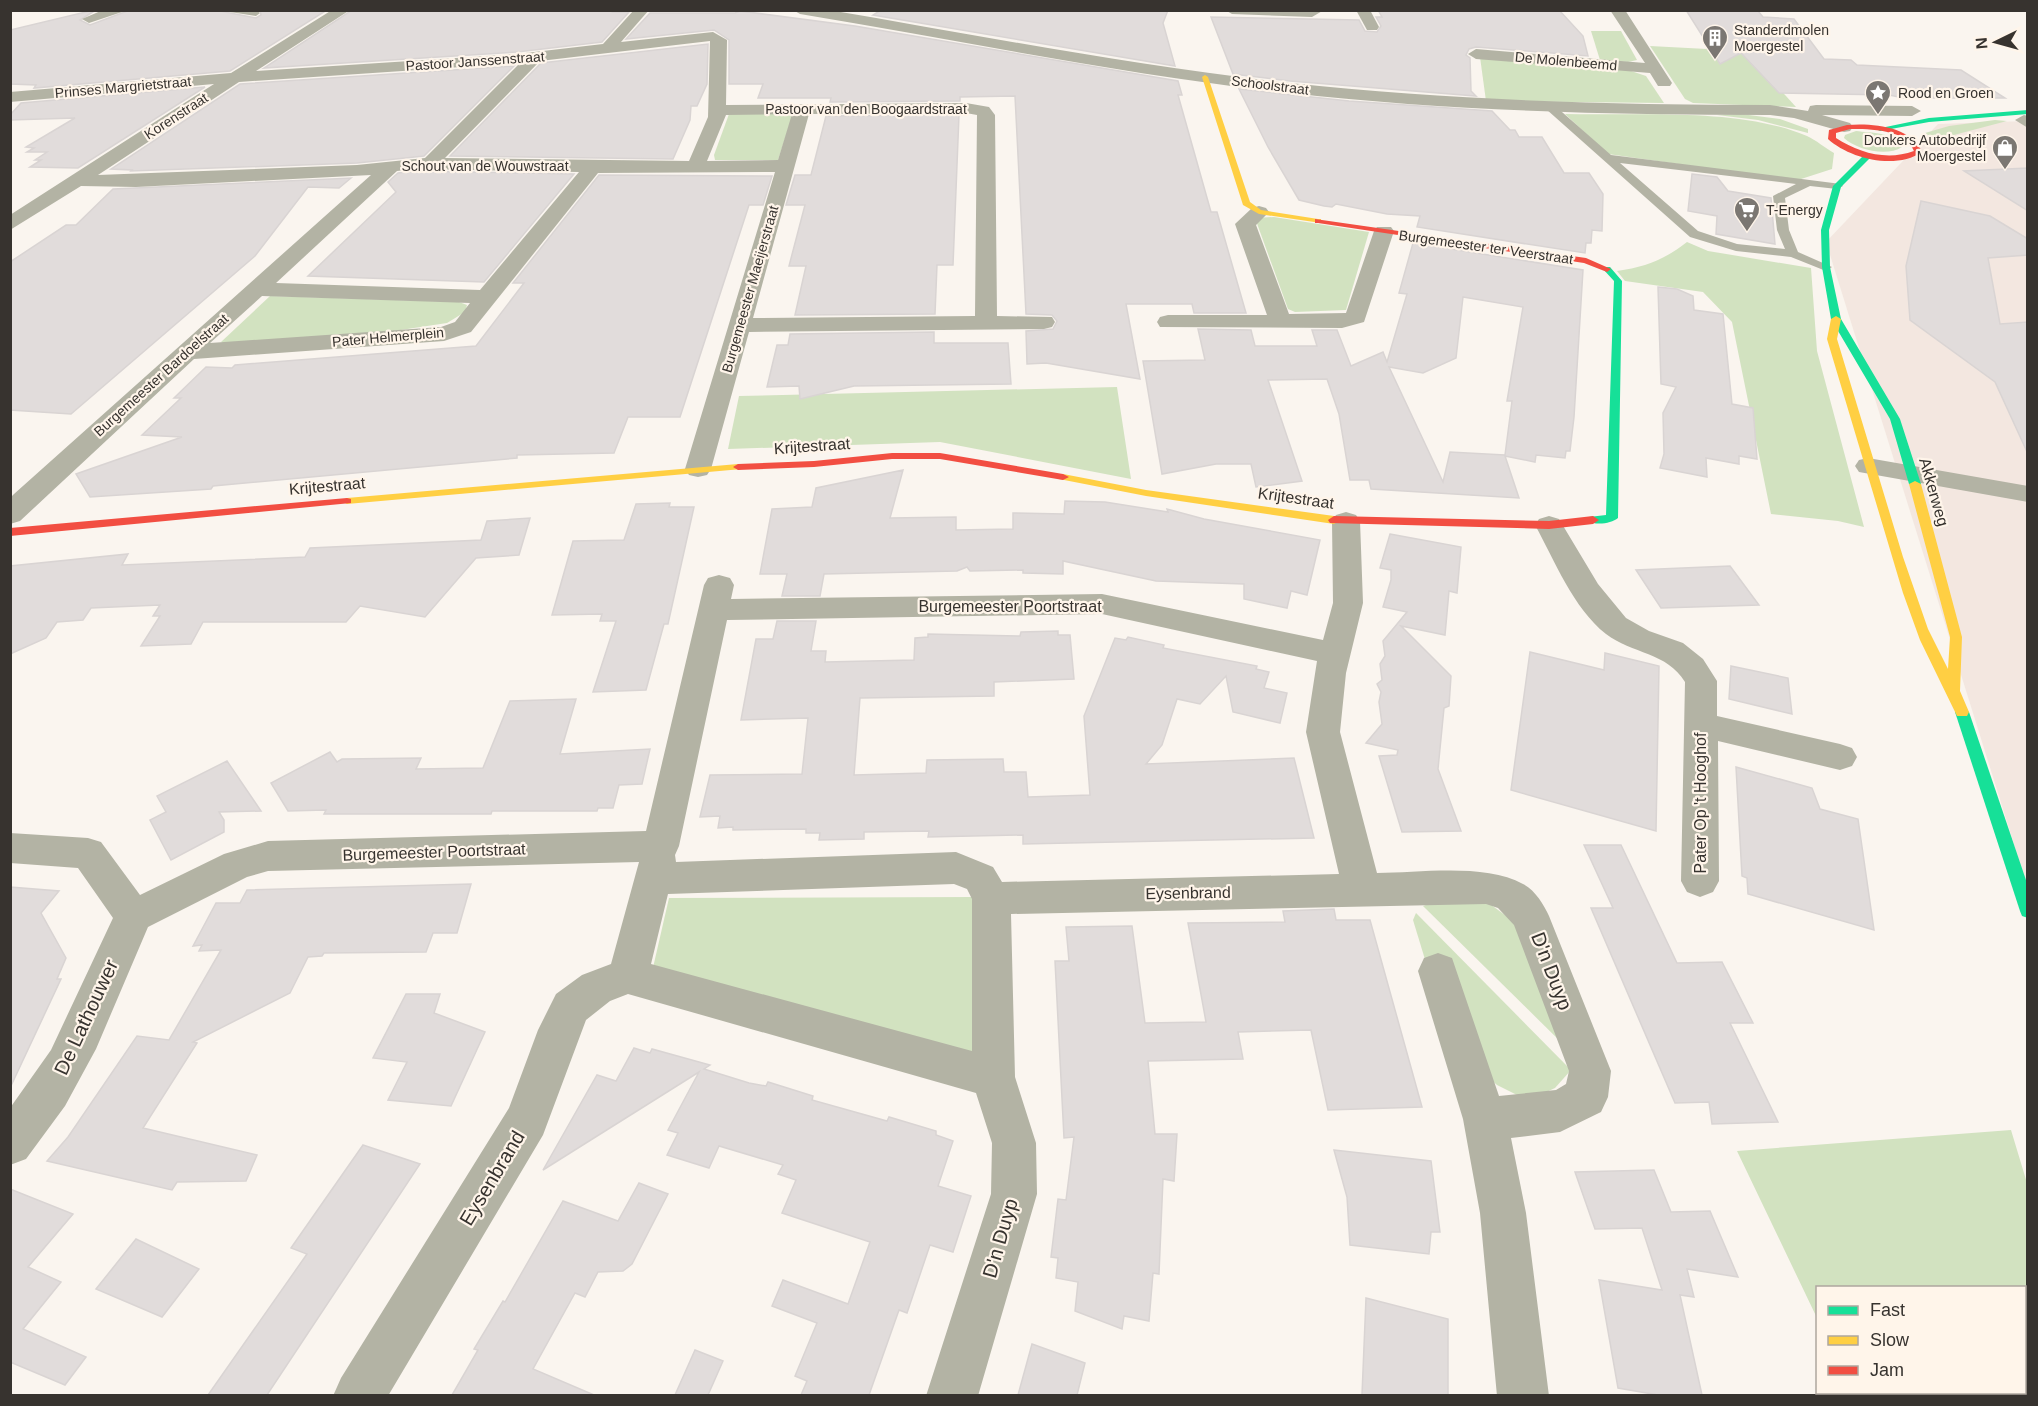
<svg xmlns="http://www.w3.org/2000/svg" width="2038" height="1406" font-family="Arial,sans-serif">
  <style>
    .industrial { fill: #f3e7e0 }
    .green { fill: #d2e2c0 }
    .building { fill: #e1dcdb; stroke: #d9d4d3; stroke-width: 1.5; fill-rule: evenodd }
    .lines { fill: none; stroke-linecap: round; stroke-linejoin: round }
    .lane { fill: #b3b3a4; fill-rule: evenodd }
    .street { fill: #b3b3a4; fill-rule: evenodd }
    .fast { fill: #16e098; fill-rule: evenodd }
    .slow { fill: #ffcf43; fill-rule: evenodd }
    .jam { fill: #f24e42; fill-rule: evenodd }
    .labels { text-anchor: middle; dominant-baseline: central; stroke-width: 4.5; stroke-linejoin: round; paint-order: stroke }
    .far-poi-label { font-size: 14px; fill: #37332f; stroke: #fff5ea; text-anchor: start }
    .far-street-label { font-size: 14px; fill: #37332f; stroke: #fff5ea }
    .street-label { font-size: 16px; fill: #37332f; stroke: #fff5ea }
    .near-street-label { font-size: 20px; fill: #37332f; stroke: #fff5ea }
  </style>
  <rect width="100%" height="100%" fill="#faf5ef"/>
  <polygon class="industrial" points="2027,121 2027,886 1826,242 1938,124"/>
  <g class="green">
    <polygon points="1591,31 1621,31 1637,60 1628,62 1600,60"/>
    <polygon points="1650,46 1745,51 1796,107 1693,103 1685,99"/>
    <polygon points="1480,57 1625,69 1646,76 1664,103 1486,101"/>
    <polygon points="729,114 793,114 778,160 715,160 714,155"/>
    <path d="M1565,114C1640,116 1738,107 1807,136C1816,140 1825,148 1834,153L1832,169L1798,180L1784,179L1608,154Z"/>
    <polygon points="1741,114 1780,119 1808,129 1808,133 1758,120 1717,115"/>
    <polygon points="1995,120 2007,121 1935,140 1925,133 1949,126"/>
    <path d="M1856,131C1871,133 1896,132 1902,147C1887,157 1857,150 1844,138L1845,135Z"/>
    <polygon points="1274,217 1369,232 1346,310 1295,312 1288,309 1255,218"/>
    <path d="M1687,242L1708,251L1811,268L1817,351L1864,527L1838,521L1771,514L1732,322L1703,292L1625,281L1617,271C1645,267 1664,260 1687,242Z"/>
    <polygon points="270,296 459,302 467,305 465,312 447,323 394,331 225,344 221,342"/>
    <polygon points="1117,387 1131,479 940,442 728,449 739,396"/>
    <polygon points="973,897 979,1077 652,972 669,898"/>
    <polygon points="1475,902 1490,904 1521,927 1565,1046 1423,906 1432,903"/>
    <polygon points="1416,913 1571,1070 1555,1088 1542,1094 1517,1095 1497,1085 1481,1071 1427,966 1413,920"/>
    <polygon points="2011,1130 2027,1183 2027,1395 1855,1395 1853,1393 2024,1392 2024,1288 1818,1288 1817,1318 1737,1151"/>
  </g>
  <g class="building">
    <polygon points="94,10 96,10 80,20 90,25 130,10 215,10 256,18 261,15 260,10 327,10 230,71 34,88 36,85 10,84 10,30"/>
    <polygon points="352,10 615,10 613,12 629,12 602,42 517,52 264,68"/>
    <polygon points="881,10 1168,10 1163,23 1175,66 873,15"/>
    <polygon points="1378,10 1559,10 1583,36 1588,56 1476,47 1469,49 1466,55 1470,58 1471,91 1476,96 1290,81 1233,74 1211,17 1359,20 1365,31 1377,32 1381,26 1376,17 1382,17"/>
    <polygon points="1686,10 1758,11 1763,17 1794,19 1824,59 1851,60 1857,65 1961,70 2005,98 1904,98 1889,95 1779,93 1741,53 1720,64"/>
    <polygon points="740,11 855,26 1178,81 1182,95 1178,95 1211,212 1217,212 1246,313 1194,313 1192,304 1126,304 1140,379 1046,363 1027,364 1026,331 1053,329 1057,321 1052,315 1026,314 1015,96 960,97 960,101 830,102 831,98 758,98 763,84 729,84 729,40 714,30 626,39 650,13 735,13"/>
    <polygon points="708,44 707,84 697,106 691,106 690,120 673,159 450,156 541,63"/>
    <polygon points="514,66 424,156 357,163 131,171 132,170 111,169 240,84"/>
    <polygon points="205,87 78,168 30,167 41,160 35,160 47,152 27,152 34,148 26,147 75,118 10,120 10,115 21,103"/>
    <polygon points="1239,89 1349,101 1492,111 1510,130 1515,130 1519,137 1542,137 1564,173 1589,173 1603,194 1602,231 1592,230 1591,243 1586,243 1585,253 1417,227 1420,216 1387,214 1336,204 1332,207 1324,206 1299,200 1268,147"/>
    <polygon points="959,115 953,265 937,265 935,314 795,315 806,266 789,266 805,205 786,205 795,175 811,175 826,116"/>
    <polygon points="2028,168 2028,211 1964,171"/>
    <polygon points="416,171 574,174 484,282 308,276 396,192 388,182 398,173"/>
    <polygon points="1692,174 1717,177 1728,191 1771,198 1775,244 1716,234 1717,216 1688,211"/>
    <polygon points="599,175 772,176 763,205 749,205 680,417 628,417 614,453 517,455 517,458 213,486 211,489 90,497 76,474 182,437 142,435 181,398 174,398 206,367 232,368 235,365 476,346 524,283 513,283"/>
    <polygon points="351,178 339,188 308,187 255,256 71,414 10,410 10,262 66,225 76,225 113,189"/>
    <polygon points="1921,201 1990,216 2028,239 2028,255 1988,258 2000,324 2028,322 2028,454 1995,382 1910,320 1906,266"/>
    <path d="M1413,243L1583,270L1574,417L1570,451H1566L1565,458L1536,455L1535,462L1505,456L1519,498L1371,489L1369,480H1350L1339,414L1327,379L1268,380L1302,481L1256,487L1251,464H1216L1162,474L1143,361L1205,360L1198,329L1251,330L1255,346H1317L1312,330H1337L1351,366L1383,352L1387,362L1407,294L1399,293ZM1463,297L1523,307L1507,401H1512L1505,455L1450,452L1443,482L1389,367L1423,373L1456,358Z"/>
    <polygon points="1658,287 1677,289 1693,296 1694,310 1723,314 1732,404 1753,408 1757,459 1739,456 1739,464 1706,458 1707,477 1660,468 1664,454 1663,413 1676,387 1661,384"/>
    <polygon points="934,332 934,343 1008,343 1011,384 854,386 800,399 799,386 767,387 777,345 788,345 790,334"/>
    <polygon points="903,470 890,518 956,517 956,530 1013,529 1013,513 1064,514 1065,501 1105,502 1168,512 1167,509 1204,519 1320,540 1307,595 1291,591 1287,608 1244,599 1244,584 1156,581 1063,561 1063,574 1023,573 1023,570 970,571 967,567 957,571 824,574 820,596 782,596 787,574 760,574 772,509 812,507 816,488"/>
    <polygon points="670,503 669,507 694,507 668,624 664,624 646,690 593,692 616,621 600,621 602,614 552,615 573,541 624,540 636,504"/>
    <polygon points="530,518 519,555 476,558 425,617 360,606 346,622 203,622 191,644 141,646 160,616 153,616 160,605 91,608 83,620 57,622 46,638 10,654 10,566 128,554 122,565 305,557 310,548 481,540 487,521"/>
    <polygon points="1390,534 1461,547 1457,593 1449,591 1445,635 1401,626 1451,676 1449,706 1444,708 1438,769 1461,831 1402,832 1379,756 1397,755 1398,750 1366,743 1382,724 1379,702 1381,692 1377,684 1382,680 1380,664 1385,656 1383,641 1407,612 1383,607 1391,580 1391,570 1380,568"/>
    <polygon points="1730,566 1759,605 1661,608 1636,570"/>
    <polygon points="777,621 816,621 811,651 826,651 825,662 914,660 915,638 928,637 928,634 1020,636 1021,632 1058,631 1058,635 1070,635 1074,679 994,682 994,696 860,698 854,775 926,773 927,760 1003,759 1004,772 1026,772 1028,797 1090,795 1084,716 1115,638 1126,640 1128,637 1164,645 1163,648 1257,666 1256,669 1269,672 1264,688 1287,693 1280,723 1233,712 1226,676 1200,704 1177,699 1162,745 1146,764 1294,758 1314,838 1023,844 1023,835 928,837 929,831 864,832 864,839 819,840 820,833 806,833 806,829 733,830 733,827 718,828 720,816 700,817 710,775 802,774 808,718 741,720 756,639 773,639"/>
    <polygon points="1530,652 1604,670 1605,653 1659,666 1656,831 1511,790"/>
    <polygon points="1731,666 1788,678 1792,714 1729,699"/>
    <polygon points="576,699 560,754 650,749 642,784 619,785 613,808 598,808 597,811 492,811 491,814 324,814 326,810 288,811 271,783 330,752 337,762 342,759 421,758 416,769 483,768 510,701"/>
    <polygon points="227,761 261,811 219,812 224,820 224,832 171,860 150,820 166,812 157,796"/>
    <polygon points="1736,767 1812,788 1820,809 1858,819 1874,930 1748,894 1747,878 1742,876"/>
    <polygon points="1584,845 1621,845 1677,963 1722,962 1753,1023 1730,1023 1778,1122 1712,1124 1709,1102 1675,1103 1591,908 1613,908"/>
    <polygon points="471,884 457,933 433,933 426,952 324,953 322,956 308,957 290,993 193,1042 197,1043 143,1128 257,1155 246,1181 177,1182 172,1190 47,1161 68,1137 137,1036 169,1040 221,950 199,951 202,945 193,946 216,903 240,903 247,890"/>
    <polygon points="10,887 59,891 41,913 66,958 57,979 61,979 10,1088"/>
    <polygon points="1334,909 1336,920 1370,920 1422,1107 1328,1110 1311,1030 1238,1032 1243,1059 1148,1061 1155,1134 1177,1134 1174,1181 1163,1179 1159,1274 1153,1273 1149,1321 1124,1316 1122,1329 1075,1311 1078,1282 1056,1278 1058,1258 1051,1257 1058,1199 1066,1200 1074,1137 1064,1138 1055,961 1069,961 1066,927 1132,926 1145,1023 1206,1022 1188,923 1285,922 1283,911"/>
    <polygon points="406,994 440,994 434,1013 485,1032 451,1106 388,1100 407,1062 373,1058"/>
    <polygon points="634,1048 650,1053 652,1049 710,1065 704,1069 749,1083 766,1086 768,1082 813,1096 812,1100 887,1121 889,1117 936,1131 936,1135 953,1141 938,1186 971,1196 953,1252 930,1245 907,1313 899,1310 869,1395 801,1395 807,1381 795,1376 817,1323 772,1306 783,1280 848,1304 870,1242 782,1213 796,1180 778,1174 783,1165 719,1146 709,1168 667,1155 678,1133 668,1130 699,1072 543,1170 597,1075 616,1081"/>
    <polygon points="363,1145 420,1164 267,1395 208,1395 307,1254 291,1248"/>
    <polygon points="1334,1150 1431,1161 1440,1232 1431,1232 1429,1254 1350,1245 1347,1197"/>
    <polygon points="1654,1170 1671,1212 1710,1211 1738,1277 1687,1269 1694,1297 1680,1295 1702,1395 1658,1395 1618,1388 1599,1280 1662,1290 1642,1228 1595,1229 1575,1172"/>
    <polygon points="639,1183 668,1194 632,1264 623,1271 598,1272 585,1297 575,1293 533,1369 594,1395 452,1395 478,1350 474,1349 503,1301 505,1302 563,1201 618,1221"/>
    <polygon points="10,1189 73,1214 28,1267 61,1282 23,1329 86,1357 65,1385 10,1362"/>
    <polygon points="136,1239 199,1269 162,1317 96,1289"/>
    <polygon points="1366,1298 1448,1319 1448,1395 1362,1395"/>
    <polygon points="1032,1344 1085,1363 1077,1395 1018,1395"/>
    <polygon points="695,1350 723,1361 708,1395 675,1395"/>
  </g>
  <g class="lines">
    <g class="lane">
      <polygon points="217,10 256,10 260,13 256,16"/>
      <path d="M1546,105H1554L1611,155L1841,184L1843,186L1837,189L1810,186L1785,198L1789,230L1798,252L1832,267L1826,271L1791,257L1736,251L1690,237L1546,109ZM1620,163L1796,184L1773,196L1777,230L1785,249L1737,244L1698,231Z"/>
    </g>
    <g class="street">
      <polygon points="103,10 128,10 89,23 82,19"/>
      <path d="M332,10H350L256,71L517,54L603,44L634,10H649L621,42L713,32L727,40L726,105L966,103L989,107L995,115L997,316L1052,317L1055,322L1052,327L1044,329L749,332L711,469L707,475L698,477L689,475L685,469L775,172L598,173L471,332L444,341L194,359L20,521L10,524V498L14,494L371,175L136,187L81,186L10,230V215L214,84L10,102V92L231,73ZM710,41L708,117L689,161L445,158L540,61ZM520,63L425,158L357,165L98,175L239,82ZM966,113L977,115L975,316L753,318L809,114ZM792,114L778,160L707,161L726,115ZM416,169L579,172L480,290L276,283L397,171ZM262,296L470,303L455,322L441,327L210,343Z"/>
      <path d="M793,10H829C982,36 1136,66 1290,83C1449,100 1610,105 1770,105L1808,111L1810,106L1816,105L1912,106L1921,111L1912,116L1822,115L1850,123L1853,127L1850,131L1844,132L1794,118L1770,115C1610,115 1449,111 1290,93C1126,75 963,41 800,14Z"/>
      <polygon points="1225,10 1324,10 1312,17 1232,14"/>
      <polygon points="1356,10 1370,10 1379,27 1377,30 1367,30"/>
      <polygon points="1610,10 1625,10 1672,83 1670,86 1658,86 1650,73 1476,59 1468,54 1476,49 1645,63"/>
      <polygon points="2024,115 2028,116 2028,128 2015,120"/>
      <polygon points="1259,206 1266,208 1269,212 1256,225 1289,314 1346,313 1374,231 1377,227 1391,227 1394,231 1364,322 1342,328 1160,327 1157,322 1160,317 1168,315 1267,315 1235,224 1252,208"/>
      <polygon points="1868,458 2028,486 2028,502 1859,472 1855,466 1859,460"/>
      <path d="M1346,512L1356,515L1360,521L1363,603L1346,673L1340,732L1377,873C1420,873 1485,863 1523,884C1535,890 1544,905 1549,916L1611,1071L1608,1097L1601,1112L1560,1132L1511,1138L1526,1213L1549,1396H1497L1480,1213L1463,1119L1418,971L1424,958L1438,953L1452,958L1499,1096L1556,1090L1566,1084L1569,1071L1514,925L1498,908L1486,904L1011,914L1015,1077L1036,1143L1037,1194L978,1396H926L991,1194L992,1143L976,1093L628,994L610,1001L586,1020L543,1135L388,1396H333L341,1378L509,1108L538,1030L556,994L582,975L611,964L639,862L268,871L247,877L148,927L96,1049L65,1106L26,1159L10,1165V1108L51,1050L113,918L78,868L10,863V833L88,838L101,842L140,895L224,854L268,841L646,831L704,585L708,578L719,575L730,578L734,585L731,599L1102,594L1323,640L1333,603L1332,521L1336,515ZM1102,614L1317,661L1306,732L1339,874L1002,882L993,867L956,852L676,862L675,855L679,846L727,620ZM954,884L967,889L972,899V1051L651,964L668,894Z"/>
      <path d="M1549,516L1559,519L1598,584L1626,618L1649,631L1683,643L1703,659L1717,681V716L1840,744L1852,748L1857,757L1852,766L1840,770L1718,741L1719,881L1713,892L1700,897L1687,892L1681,881L1685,682C1667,652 1632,654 1606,634C1573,608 1555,561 1535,525L1539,519Z"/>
    </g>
    <g class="fast">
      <polygon points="2028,110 2028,114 1929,122 1880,131 1876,129 1929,118"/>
      <polygon points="1866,153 1873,155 1841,187 1829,230 1830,267 1841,319 1900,419 1921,484 1915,487 1909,484 1890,419 1831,319 1822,267 1821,230 1833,186"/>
      <path d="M1604,267H1610L1622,281L1618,518C1611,524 1594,526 1587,520L1589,517L1606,515L1614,281L1603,269Z"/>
      <polygon points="1962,707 1969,712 2028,886 2028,918 2022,916 2020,911 1955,712"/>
    </g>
    <g class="slow">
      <polygon points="1205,75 1208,77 1250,202 1261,210 1318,219 1321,219 1321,223 1259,214 1243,205 1202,77"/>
      <polygon points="1836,316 1841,319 1837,339 1903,557 1928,629 1948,669 1950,637 1909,484 1915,481 1921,484 1962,637 1960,691 1969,712 1967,716 1957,716 1920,640 1903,593 1827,339 1831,319"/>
      <polygon points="738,464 742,465 742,469 347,504 341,501 347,498"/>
      <polygon points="1063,474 1146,490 1334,516 1340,520 1334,524 1146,496 1059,479 1057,477"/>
    </g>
    <g class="jam">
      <path d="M1847,125C1872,123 1911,126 1922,152C1896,170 1850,159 1828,139L1829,130ZM1850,129C1870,129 1905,129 1914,151C1887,161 1859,153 1836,138V133Z"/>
      <polygon points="1315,219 1586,258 1611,269 1607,272 1584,263 1318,223 1315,223"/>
      <polygon points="892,453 940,453 1063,474 1069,477 1063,480 940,459 892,459 814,467 738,470 733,467 738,464 814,461"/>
      <polygon points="347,498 351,499 351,503 10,536 10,528"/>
      <polygon points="1334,516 1549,521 1593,516 1599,520 1593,524 1549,529 1330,523 1328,520"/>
    </g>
  </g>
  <defs>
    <symbol id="building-pin" viewBox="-11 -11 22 30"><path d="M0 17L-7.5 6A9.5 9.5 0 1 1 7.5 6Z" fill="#7b7772" stroke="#fff5ea"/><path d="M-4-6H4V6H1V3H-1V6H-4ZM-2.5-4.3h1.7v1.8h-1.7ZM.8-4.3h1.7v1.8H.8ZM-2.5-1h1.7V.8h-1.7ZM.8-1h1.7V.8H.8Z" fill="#fff"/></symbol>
    <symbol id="sight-pin" viewBox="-11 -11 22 30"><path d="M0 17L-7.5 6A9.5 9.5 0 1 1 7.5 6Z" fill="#7b7772" stroke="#fff5ea"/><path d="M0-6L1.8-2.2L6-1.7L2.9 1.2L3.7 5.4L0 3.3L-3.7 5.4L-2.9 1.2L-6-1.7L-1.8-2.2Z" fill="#fff"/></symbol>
    <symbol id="shop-pin" viewBox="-11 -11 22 30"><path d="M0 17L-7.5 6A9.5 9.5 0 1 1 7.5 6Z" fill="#7b7772" stroke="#fff5ea"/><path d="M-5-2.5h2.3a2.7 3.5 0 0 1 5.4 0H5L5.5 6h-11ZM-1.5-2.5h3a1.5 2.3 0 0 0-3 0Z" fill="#fff"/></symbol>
    <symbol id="supermarket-pin" viewBox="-11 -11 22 30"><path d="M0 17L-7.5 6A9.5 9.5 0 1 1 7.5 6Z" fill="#7b7772" stroke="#fff5ea"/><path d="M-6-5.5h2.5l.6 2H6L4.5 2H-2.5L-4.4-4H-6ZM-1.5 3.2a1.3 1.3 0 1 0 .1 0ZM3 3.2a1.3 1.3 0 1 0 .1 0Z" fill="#fff"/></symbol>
  </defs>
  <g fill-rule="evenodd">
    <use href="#building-pin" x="1700" y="23" width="30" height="40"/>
    <use href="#sight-pin" x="1863" y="78" width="30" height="40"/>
    <use href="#shop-pin" x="1990" y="133" width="30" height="40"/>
    <use href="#supermarket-pin" x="1732" y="195" width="30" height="40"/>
  </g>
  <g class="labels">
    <g class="far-poi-label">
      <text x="1734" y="30">Standerdmolen<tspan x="1734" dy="16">Moergestel</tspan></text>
      <text x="1898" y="93">Rood en Groen</text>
      <text x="1986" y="140" text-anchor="end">Donkers Autobedrijf<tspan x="1986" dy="16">Moergestel</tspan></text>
      <text x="1766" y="210">T-Energy</text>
    </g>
    <g class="far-street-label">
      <text transform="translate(475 61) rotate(-4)">Pastoor Janssenstraat</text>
      <text transform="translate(1566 61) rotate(5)">De Molenbeemd</text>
      <text transform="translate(1270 85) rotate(7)">Schoolstraat</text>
      <text transform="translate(123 87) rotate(-5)">Prinses Margrietstraat</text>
      <text x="866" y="109">Pastoor van den Boogaardstraat</text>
      <text transform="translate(176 116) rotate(-33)">Korenstraat</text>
      <text x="485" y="166">Schout van de Wouwstraat</text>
      <text transform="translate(1486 247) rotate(8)">Burgemeester ter Veerstraat</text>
      <text transform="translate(750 289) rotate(-74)">Burgemeester Maeijerstraat</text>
      <text transform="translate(388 337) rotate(-5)">Pater Helmerplein</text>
      <text transform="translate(161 375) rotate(-42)">Burgemeester Bardoelstraat</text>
    </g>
    <g class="street-label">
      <text transform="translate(812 446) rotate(-4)">Krijtestraat</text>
      <text transform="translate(327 486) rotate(-5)">Krijtestraat</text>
      <text transform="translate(1934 492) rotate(74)">Akkerweg</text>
      <text transform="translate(1296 498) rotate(8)">Krijtestraat</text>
      <text x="1010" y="606">Burgemeester Poortstraat</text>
      <text transform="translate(1700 803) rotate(-90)">Pater Op 't Hooghof</text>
      <text transform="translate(434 852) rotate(-2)">Burgemeester Poortstraat</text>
      <text transform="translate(1188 893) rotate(-1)">Eysenbrand</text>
    </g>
    <g class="near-street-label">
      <text transform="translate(1552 971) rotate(69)">D'n Duyp</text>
      <text transform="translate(86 1017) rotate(-65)">De Lathouwer</text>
      <text transform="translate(492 1178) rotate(-59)">Eysenbrand</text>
      <text transform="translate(1000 1238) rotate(-74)">D'n Duyp</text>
    </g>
  </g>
  <rect width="2038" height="1406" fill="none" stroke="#37332f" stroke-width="24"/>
  <rect x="1816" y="1286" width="210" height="108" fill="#fff5ea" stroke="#afa79f" stroke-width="1.5"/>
  <rect x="1828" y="1306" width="30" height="9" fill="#16e098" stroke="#afa79f" stroke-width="1.5"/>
  <text x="1870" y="1316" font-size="18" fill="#37332f">Fast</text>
  <rect x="1828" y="1336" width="30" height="9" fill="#ffcf43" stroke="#afa79f" stroke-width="1.5"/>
  <text x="1870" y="1346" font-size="18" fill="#37332f">Slow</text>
  <rect x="1828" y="1366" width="30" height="9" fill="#f24e42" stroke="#afa79f" stroke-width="1.5"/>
  <text x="1870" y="1376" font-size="18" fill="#37332f">Jam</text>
  <g transform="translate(1996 42) rotate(265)" stroke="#fff5ea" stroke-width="4.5" paint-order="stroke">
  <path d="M0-4.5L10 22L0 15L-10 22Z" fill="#37332f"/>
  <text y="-9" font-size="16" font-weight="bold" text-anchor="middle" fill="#37332f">N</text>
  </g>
</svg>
